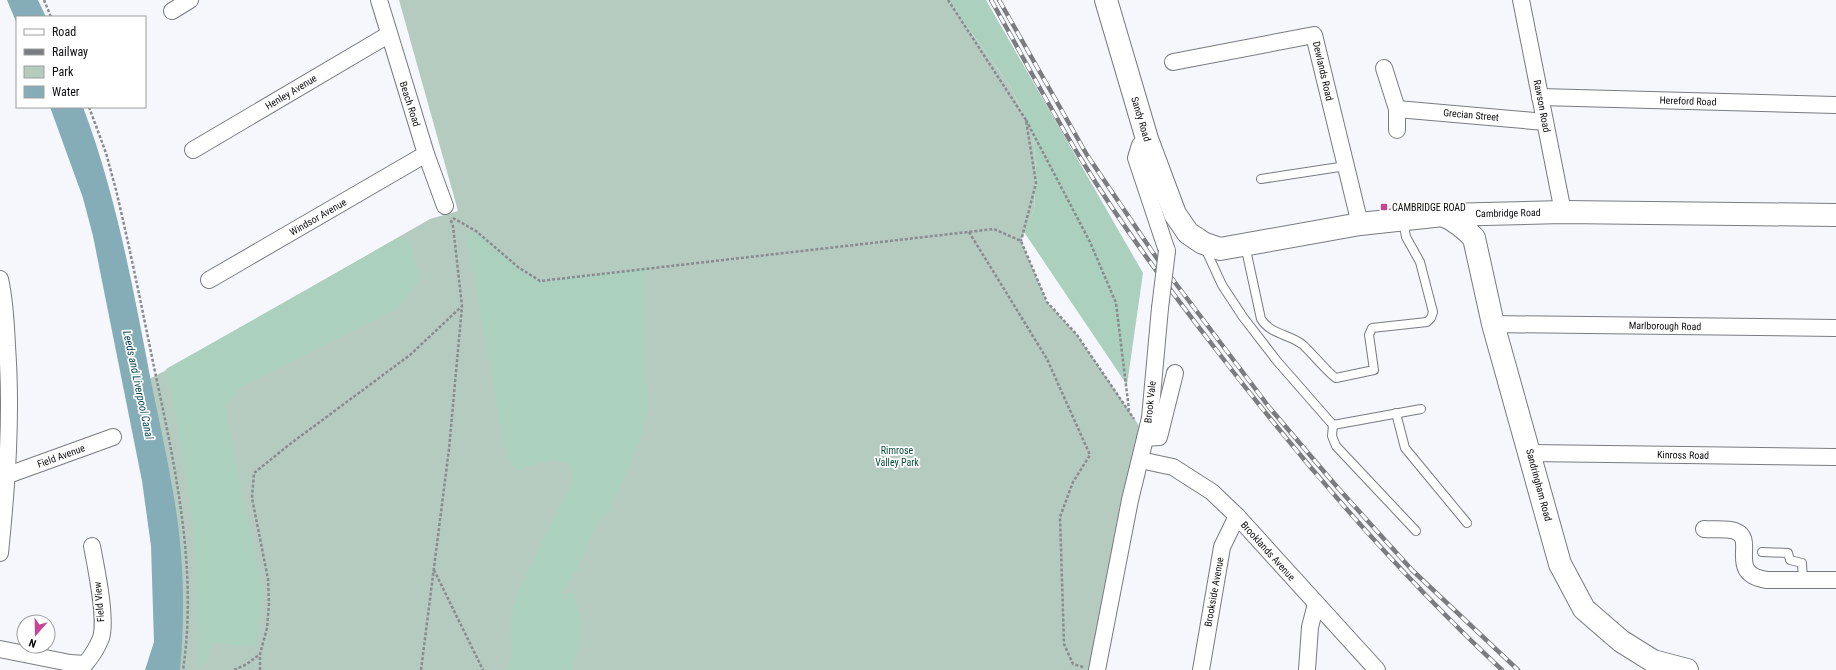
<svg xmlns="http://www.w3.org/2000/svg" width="1836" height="670" font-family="'Roboto Condensed',sans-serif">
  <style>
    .green { fill: #b5cbc0 }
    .forest { fill: #abd0be }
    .water { fill: #84adb7 }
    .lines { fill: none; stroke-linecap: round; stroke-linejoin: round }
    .service-casing { stroke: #797b80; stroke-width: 10 }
    .minor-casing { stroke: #797b80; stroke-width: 18 }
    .secondary-casing { stroke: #797b80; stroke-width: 24 }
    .path { stroke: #898b8f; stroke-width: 2.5; stroke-dasharray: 3 2; stroke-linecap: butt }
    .service { stroke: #fff; stroke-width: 8 }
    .minor { stroke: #fff; stroke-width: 16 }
    .secondary { stroke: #fff; stroke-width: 22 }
    .rail-casing { stroke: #7b7c80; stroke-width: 4.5 }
    .rail { stroke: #fff; stroke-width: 3; stroke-dasharray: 9; stroke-linecap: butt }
    .minor-bridge-casing { stroke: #797b80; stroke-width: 18; stroke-linecap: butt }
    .minor-bridge { stroke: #fff; stroke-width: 16 }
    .poi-dot { fill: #c44695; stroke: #fff; stroke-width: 1.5 }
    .labels { text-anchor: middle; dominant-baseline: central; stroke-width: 3.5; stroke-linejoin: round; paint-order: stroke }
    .street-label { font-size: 10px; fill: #0c0d0f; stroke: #fff }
    .poi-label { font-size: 10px; fill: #0c0d0f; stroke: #fff; text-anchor: start }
    .park-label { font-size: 10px; fill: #044b34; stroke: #fff }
    .water-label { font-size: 11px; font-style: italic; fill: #054550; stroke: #fff }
  </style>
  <rect width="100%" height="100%" fill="#f5f7fd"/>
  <polygon class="green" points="399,0 948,0 1010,86 1033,134 1036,172 1034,210 1021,241 1047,302 1077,335 1138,424 1145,438 1097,670 165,670 138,385 172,367 430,219 458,211"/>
  <g class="forest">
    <polygon points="948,0 986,0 1143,273 1127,385 1024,232 1034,210 1036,172 1033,134 1010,86"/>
    <polygon points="476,231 518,267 540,281 647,268 644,322 648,407 639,444 612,506 593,532 578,568 562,593 573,593 583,626 573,670 506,670 512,655 511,618 517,594 564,498 572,480 572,469 565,462 552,460 516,470 507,458 466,233"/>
    <polygon points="398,238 411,242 420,280 399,307 241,387 225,407 263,592 256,646 211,643 207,663 198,668 196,545 181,442 166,369"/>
  </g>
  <g class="water">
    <polygon points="7,0 38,0 46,17 17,17 17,24"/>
    <path d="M50,107H83C115,192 132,282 149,371C158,417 169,463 176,510C184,562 185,618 180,670H145L154,642L151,546L142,481L93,236L83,198Z"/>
  </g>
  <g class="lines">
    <defs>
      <g id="service">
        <polyline points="1261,179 1346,166"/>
        <path d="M1245,245L1261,319C1271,335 1290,334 1303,345C1310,351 1331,376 1336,378L1374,370L1369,335L1372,328L1427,322L1431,318L1433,312L1420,262L1406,237L1403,220"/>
        <polyline points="1205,248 1222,285 1243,317 1277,361 1333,425 1421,409"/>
        <polyline points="1396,413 1405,448 1467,523"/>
        <polyline points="1333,425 1332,436 1336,446 1416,531"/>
        <polyline points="1762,552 1788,553 1790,560 1802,563 1803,580"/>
      </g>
      <g id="minor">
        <polyline points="379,0 426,154 445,206"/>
        <polyline points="1521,0 1563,212"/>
        <polyline points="172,11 190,0"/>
        <polyline points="1173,62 1314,35 1360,224"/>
        <polyline points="1384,68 1397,109 1397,130"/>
        <polyline points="1540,97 1836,105"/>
        <polyline points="1397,109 1545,122"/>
        <polyline points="1147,139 1140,145 1136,158 1167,251"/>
        <polyline points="193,150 388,35"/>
        <path d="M0,279C5,301 6,323 7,346C12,415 7,484 0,553"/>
        <polyline points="209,280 426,154"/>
        <polyline points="1493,324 1836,328"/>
        <polyline points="1145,438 1159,437 1175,373"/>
        <polyline points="1530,453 1836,457"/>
        <polyline points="1140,460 1173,467 1212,492 1237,516 1377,670"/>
        <polyline points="8,475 113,437"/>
        <path d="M1704,529C1713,530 1726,528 1735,531C1758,539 1725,574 1767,580H1836"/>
        <path d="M0,649L70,663L85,664C92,656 97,648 101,638C107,618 96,568 92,546"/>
        <polyline points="1097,670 1130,500 1150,418 1160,308"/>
        <polyline points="1201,670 1222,547 1237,516"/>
        <polyline points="1307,670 1310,627 1316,604"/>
      </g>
      <g id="secondary">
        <polyline points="1106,0 1147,139 1175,214 1188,233 1203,243 1220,249 1360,224 1443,215 1563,212 1836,215"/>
        <path d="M1443,215C1456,221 1464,227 1474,238L1493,324L1560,564L1584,609L1621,641L1653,661L1687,670"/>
      </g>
    </defs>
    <use href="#service" class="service-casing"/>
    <use href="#minor" class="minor-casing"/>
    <use href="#secondary" class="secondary-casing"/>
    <g class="path">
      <polyline points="44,0 51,17"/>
      <polyline points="948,0 1026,120 1036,183 1021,241"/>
      <path d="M89,107L106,153L116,190C130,249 142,308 154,367C175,466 198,569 183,670"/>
      <polyline points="1026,120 1090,242 1116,303 1129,410"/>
      <polyline points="453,218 476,231 518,267 540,281 994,229 1021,241 1047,302 1077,335 1134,419"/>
      <polyline points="969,232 1047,359 1090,455 1073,482 1060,517 1064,644 1073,664 1083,667"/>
      <polyline points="434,570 483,670"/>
      <polyline points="234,670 247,664 260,654"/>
      <polyline points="260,670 260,654 267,628 269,604 268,579 252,498 254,473 290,444 410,355 461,307"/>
      <polyline points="421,670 449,449 462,306 453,226 450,218"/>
    </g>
    <use href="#service" class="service"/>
    <use href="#minor" class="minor"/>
    <use href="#secondary" class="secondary"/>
    <defs>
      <g id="rail">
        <path d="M991,0C1021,53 1049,107 1081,159C1121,225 1167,286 1214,347C1302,462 1396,571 1502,670"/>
        <polyline points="999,0 1087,155 1158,260 1269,407 1338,488 1412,570 1518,670"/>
      </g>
    </defs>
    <use href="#rail" class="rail-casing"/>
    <use href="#rail" class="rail"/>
    <defs>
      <polyline id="minor-bridge" points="1160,308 1167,251"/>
    </defs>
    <use href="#minor-bridge" class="minor-bridge-casing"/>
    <use href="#minor-bridge" class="minor-bridge"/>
  </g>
  <rect class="poi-dot" x="1380" y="203" width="8" height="8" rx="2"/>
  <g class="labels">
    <g class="street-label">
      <text transform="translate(1323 71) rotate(77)">Dewlands Road</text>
      <text transform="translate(291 92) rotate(-31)">Henley Avenue</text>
      <text transform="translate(1688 101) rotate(2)">Hereford Road</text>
      <text transform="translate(410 104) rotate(72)">Beach Road</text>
      <text transform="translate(1542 106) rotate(79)">Rawson Road</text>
      <text transform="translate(1471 115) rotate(5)">Grecian Street</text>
      <text transform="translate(1141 119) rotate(73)">Sandy Road</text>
      <text transform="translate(1508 213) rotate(-1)">Cambridge Road</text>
      <text transform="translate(318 217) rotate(-30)">Windsor Avenue</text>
      <text transform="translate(1665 326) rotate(1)">Marlborough Road</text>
      <text transform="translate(1150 402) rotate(-84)">Brook Vale</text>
      <text transform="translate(1683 455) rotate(1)">Kinross Road</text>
      <text transform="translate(61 456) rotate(-20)">Field Avenue</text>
      <text transform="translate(1539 485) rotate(75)">Sandringham Road</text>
      <text transform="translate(1268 551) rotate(48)">Brooklands Avenue</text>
      <text transform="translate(1214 592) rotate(-80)">Brookside Avenue</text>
      <text transform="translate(99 602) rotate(-95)">Field View</text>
    </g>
    <g class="poi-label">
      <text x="1392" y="207">CAMBRIDGE ROAD</text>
    </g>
    <g class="park-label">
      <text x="897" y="450">Rimrose<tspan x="897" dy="12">Valley Park</tspan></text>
    </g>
    <g class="water-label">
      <text transform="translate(138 385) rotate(78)">Leeds and Liverpool Canal</text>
    </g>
  </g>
  <rect x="16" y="16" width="130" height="92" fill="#ffffff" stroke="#9e9e9f"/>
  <rect x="24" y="29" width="20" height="6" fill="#ffffff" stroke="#9e9e9f"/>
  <text x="52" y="36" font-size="12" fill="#0c0d0f">Road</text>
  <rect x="24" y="49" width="20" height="6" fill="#7b7c80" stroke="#9e9e9f"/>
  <text x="52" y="56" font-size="12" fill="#0c0d0f">Railway</text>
  <rect x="24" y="66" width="20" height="12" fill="#b5cbc0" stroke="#9e9e9f"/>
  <text x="52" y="76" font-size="12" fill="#0c0d0f">Park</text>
  <rect x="24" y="86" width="20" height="12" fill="#84adb7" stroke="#9e9e9f"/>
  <text x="52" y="96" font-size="12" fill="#0c0d0f">Water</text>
  <g transform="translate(36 634) rotate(200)"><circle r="19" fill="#ffffff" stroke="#9e9e9f"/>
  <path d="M0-3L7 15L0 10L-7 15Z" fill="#c44695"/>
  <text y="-6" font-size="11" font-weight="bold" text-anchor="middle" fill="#0c0d0f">N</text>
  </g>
</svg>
